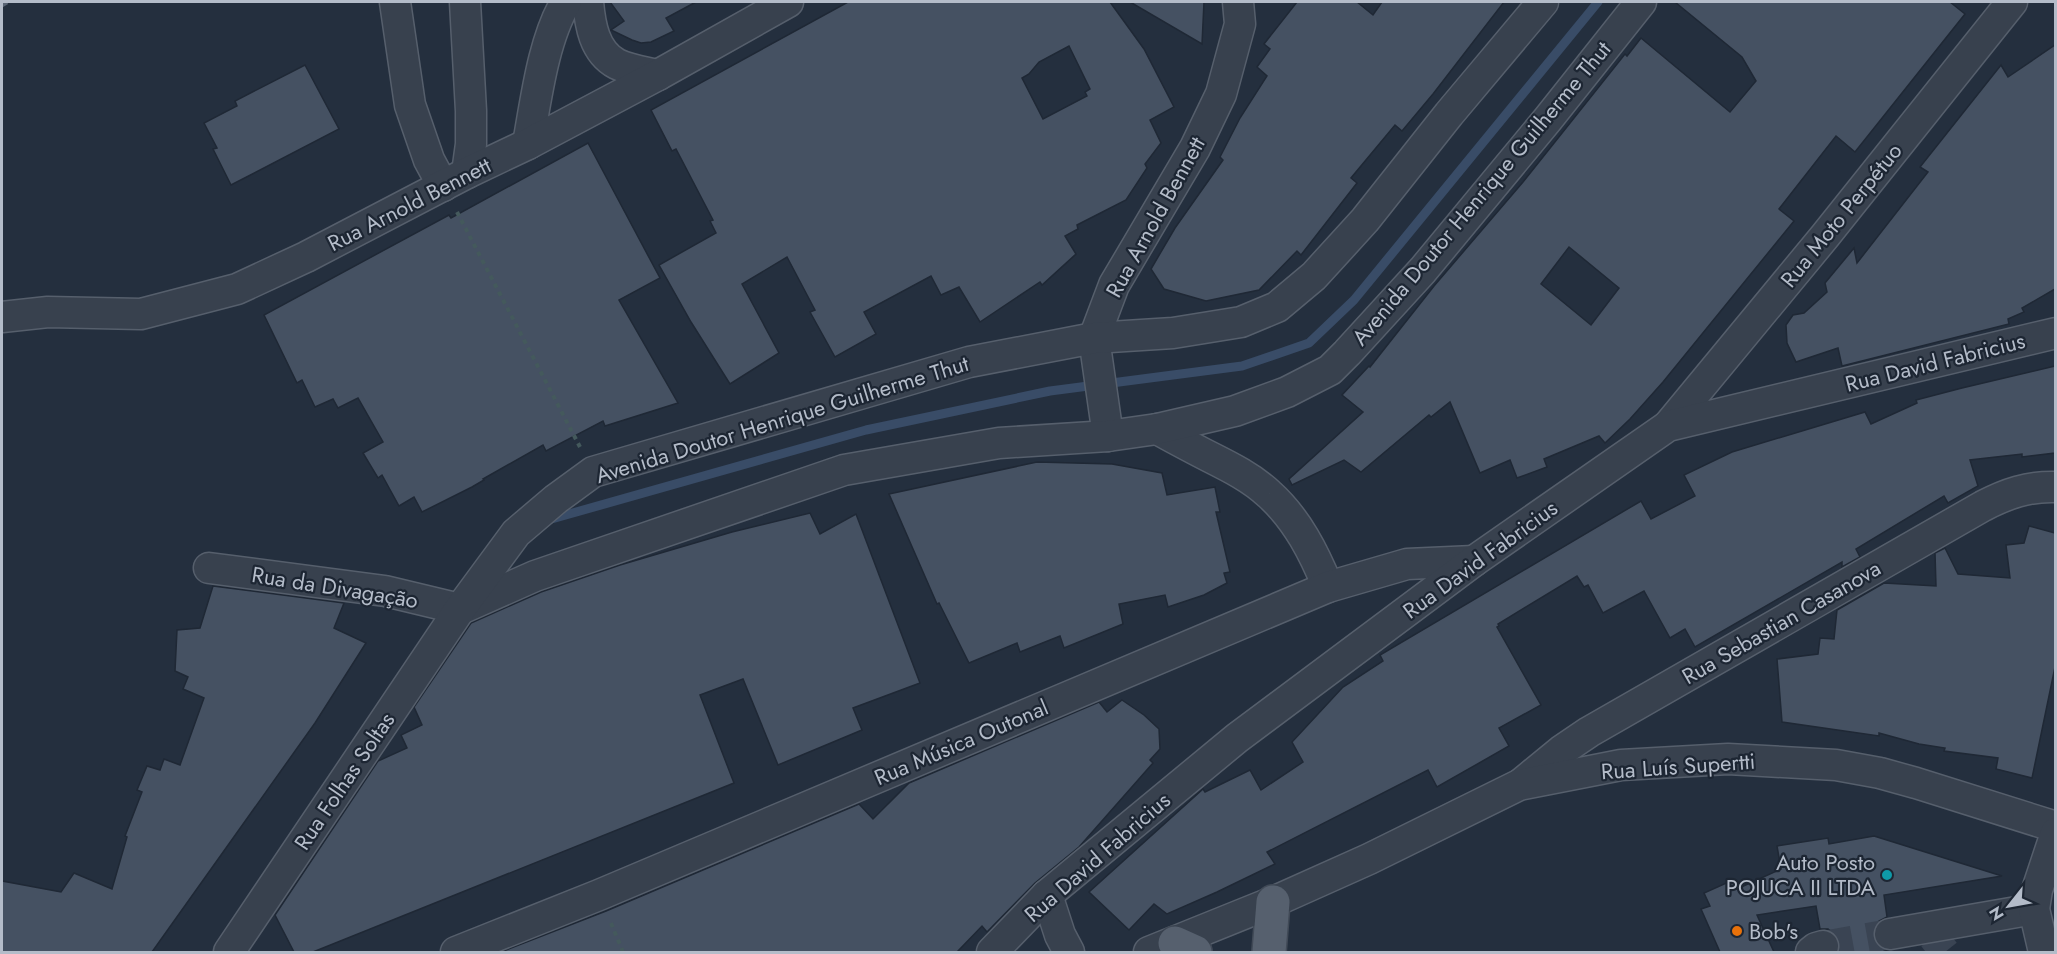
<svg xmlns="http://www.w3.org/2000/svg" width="2057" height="954" font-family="Jost,sans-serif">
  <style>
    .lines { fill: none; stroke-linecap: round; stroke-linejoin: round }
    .stream { stroke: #394c67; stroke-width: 9 }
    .building { fill: #455162; stroke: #1f2835; stroke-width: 1.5; fill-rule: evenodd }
    .minor-tunnel { stroke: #3a4453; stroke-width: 30; stroke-dasharray: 30 15; stroke-linecap: butt }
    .minor-casing { stroke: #565f6c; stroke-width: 33 }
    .major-casing { stroke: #414a57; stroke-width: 36 }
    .path { stroke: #44595c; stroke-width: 4; stroke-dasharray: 4.5 4.5; stroke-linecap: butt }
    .minor { stroke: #38414e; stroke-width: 30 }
    .major { stroke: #56606e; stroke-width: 33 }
    .rail { stroke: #5a6575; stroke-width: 4.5; stroke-dasharray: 6 6; stroke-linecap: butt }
    .culture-dot { fill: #0f9aa8; stroke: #1d2633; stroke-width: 2 }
    .food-dot { fill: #e8710a; stroke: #1d2633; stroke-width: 2 }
    .labels { text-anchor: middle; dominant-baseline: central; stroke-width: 4.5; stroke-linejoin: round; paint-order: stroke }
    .street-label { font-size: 22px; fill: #b4bcc9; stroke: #1d2633 }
    .poi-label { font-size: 22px; fill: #b4bcc9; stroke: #1d2633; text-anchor: end }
  </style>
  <rect width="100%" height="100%" fill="#242f3e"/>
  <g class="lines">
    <polyline class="stream" points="548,520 866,430 1050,391 1242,366 1309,343 1354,300 1598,2"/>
  </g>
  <g class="building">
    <polygon points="610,2 696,2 666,18 674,31 651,42 641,43 632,40 611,30 624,21"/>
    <path d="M848,2H1110L1144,49L1174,107L1150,120L1161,143L1145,164L1147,168L1126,200L1077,225L1078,229L1065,236L1076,254L1042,285L1040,282L980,322L959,287L941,295L931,276L864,312L876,334L835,357L810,312L815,310L787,257L742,284L779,353L730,384L691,322L659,265L716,233L710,221L713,220L676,149L672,151L651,110ZM1069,46L1090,89L1085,92L1087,96L1043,119L1022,78L1029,74L1039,62Z"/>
    <polygon points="1130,2 1204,2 1202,44"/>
    <polygon points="1297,2 1357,2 1373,15 1382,2 1504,2 1433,94 1402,131 1395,125 1351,178 1357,183 1301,255 1297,251 1259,290 1206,301 1164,289 1151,269 1175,228 1223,160 1220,157 1240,118 1267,76 1257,67 1270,49 1264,44"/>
    <path d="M1675,2H1950L1965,14L1855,152L1836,136L1779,209L1794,221L1663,382L1630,419L1605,443L1599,436L1544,459L1547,467L1517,478L1510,460L1480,473L1450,402L1431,417L1429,415L1361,472L1344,460L1292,485L1289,479L1363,412L1342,395L1369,366L1370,367L1434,286L1523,182L1625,54L1627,56L1641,38L1730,112L1756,81L1742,57ZM1569,247L1619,288L1591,325L1541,284Z"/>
    <polygon points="2055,45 2055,289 2022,308 2024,312 2008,319 2009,324 1842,366 1838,348 1796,362 1787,343 1786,325 1793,315 1804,313 1827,292 1825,283 1854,248 1857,263 1928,172 1920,167 2001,65 2008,77"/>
    <polygon points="305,65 339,129 231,185 213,149 217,148 204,123 237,106 235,101"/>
    <polygon points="588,143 660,278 619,300 678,403 605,426 603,421 546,451 543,445 483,479 484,480 472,487 422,512 414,497 399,506 382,475 378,478 363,453 383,442 358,398 338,408 333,399 315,407 302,380 297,383 264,315 449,215 451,218"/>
    <polygon points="2055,366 2055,453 2022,457 2022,454 1970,460 1978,486 1948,503 1944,496 1856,549 1860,557 1842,567 1842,562 1695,647 1685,629 1670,638 1644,591 1603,613 1588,585 1584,587 1577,576 1498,624 1499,626 1497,627 1541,705 1499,728 1509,746 1437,787 1428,770 1267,852 1275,864 1217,892 1167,914 1154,904 1129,930 1089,892 1203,789 1205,792 1250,770 1261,790 1303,762 1292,742 1343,687 1383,661 1380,655 1641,501 1651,519 1695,496 1684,475 1732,452 1865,412 1871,424 1917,403 1916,400 1962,388"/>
    <polygon points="1037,462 1112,464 1162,473 1167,495 1215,487 1220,512 1216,512 1230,572 1224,573 1227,583 1204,595 1168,607 1165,595 1119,604 1123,624 1064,648 1060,636 1020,652 1017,643 969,663 939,603 937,604 889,494"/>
    <polygon points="810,513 820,534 856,514 920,683 853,708 862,730 778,765 743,679 700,695 734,783 313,952 294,952 275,915 378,761 407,748 401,735 422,725 414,707 471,623 541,592 620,565 732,532"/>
    <polygon points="2029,526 2055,533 2055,667 2032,778 1996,769 1998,758 1944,751 1945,748 1919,744 1879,733 1879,736 1782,722 1777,659 1818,654 1820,638 1834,639 1837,610 1884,583 1936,586 1935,553 1945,548 1958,574 2010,578 2006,545 2024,543"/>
    <polygon points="213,586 344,603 334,628 366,643 315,723 152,952 2,952 2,881 61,892 74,873 112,889 127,837 125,836 142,792 137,790 147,766 160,770 164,759 180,765 204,698 183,689 188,677 175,671 177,630 200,628"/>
    <polygon points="1122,700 1144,715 1159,729 1160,749 1150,760 1153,763 1079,847 1035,883 987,932 982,926 957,952 501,952 606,911 859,804 873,819 909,783 1099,702 1107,712"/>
    <polygon points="1874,836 2002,876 1884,895 1887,917 1879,921 1874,929 1873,936 1877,945 1884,950 1893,952 1839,952 1840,942 1835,934 1828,929 1820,929 1816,906 1757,915 1774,952 1720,952 1701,909 1710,906 1704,893 1733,880 1737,889 1781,869 1777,846 1828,838 1829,844"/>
  </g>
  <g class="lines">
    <g class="minor-tunnel">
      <polyline points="1933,937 1945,952"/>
      <polyline points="1823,946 1890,934"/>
    </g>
    <defs>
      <g id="minor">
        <polyline points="395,2 410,105 429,160 443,186"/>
        <polyline points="465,2 471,111 471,144 467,173"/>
        <path d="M588,2C590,24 594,52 617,64C629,70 645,72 658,75"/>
        <path d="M528,144C536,100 543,40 566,2"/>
        <polyline points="2,317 48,312 141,314 237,289 306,257 467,173 528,144 658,75 788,2"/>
        <polyline points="1668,426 1825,236 2012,2"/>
        <path d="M1157,429C1174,438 1192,448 1210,457C1230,467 1252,478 1269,494C1297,519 1314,553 1328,587"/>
        <polyline points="1108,436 1094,338 1114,285 1195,148 1221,94 1240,24 1238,2"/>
        <polyline points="209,568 385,591 460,609"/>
        <polyline points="463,608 535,576 844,470 999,443 1108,436 1157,429 1235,411 1287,392 1330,370 1347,353 1423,270 1548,119 1641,2"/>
        <path d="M1522,783L1561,751L1589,732L1983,506C2006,494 2028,486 2056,487"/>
        <polyline points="1047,895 1060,935 1069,952"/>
        <polyline points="1890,934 2034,909"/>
        <polyline points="229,952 460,609 516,533 556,499 593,472 969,362 1094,338 1173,333 1241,322 1277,307 1314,276 1365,220 1449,114 1543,2"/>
        <polyline points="456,952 599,895 1328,587 1407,564 1474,561"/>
        <polyline points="992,952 1047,895 1237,738 1474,561 1668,426 2056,333"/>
        <polyline points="1149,952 1273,902 1369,859 1519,785 1621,765 1728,759 1836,765 1880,773 1916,783 2056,827"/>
        <polyline points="1811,952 1816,948 1823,946"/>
        <polyline points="2044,952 2034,909 2037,890 2056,833"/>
      </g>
      <g id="major">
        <polyline points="1175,943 1195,952"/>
        <polyline points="1269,952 1273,902"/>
      </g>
    </defs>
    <use href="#minor" class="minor-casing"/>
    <use href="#major" class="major-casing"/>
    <g class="path">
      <polyline points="457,212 580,447"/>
      <polyline points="611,923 623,952"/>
    </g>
    <use href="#minor" class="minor"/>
    <use href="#major" class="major"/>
    <polyline class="rail" points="2,5 7,2"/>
  </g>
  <circle class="culture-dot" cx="1887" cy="875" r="6"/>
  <circle class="food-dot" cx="1737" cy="931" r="6"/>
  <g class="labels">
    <g class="street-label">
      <text transform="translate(1481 193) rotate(-50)">Avenida Doutor Henrique Guilherme Thut</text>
      <text transform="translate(409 204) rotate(-27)">Rua Arnold Bennett</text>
      <text transform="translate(1841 215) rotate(-51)">Rua Moto Perpétuo</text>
      <text transform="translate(1155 217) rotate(-61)">Rua Arnold Bennett</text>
      <text transform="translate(1935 362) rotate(-14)">Rua David Fabricius</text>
      <text transform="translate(782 419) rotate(-17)">Avenida Doutor Henrique Guilherme Thut</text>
      <text transform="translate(1480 559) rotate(-36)">Rua David Fabricius</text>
      <text transform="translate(335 587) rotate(9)">Rua da Divagação</text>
      <text transform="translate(1781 622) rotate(-30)">Rua Sebastian Casanova</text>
      <text transform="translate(961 742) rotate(-23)">Rua Música Outonal</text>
      <text transform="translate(1678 766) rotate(-4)">Rua Luís Supertti</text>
      <text transform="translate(344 781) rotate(-56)">Rua Folhas Soltas</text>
      <text transform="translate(1097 857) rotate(-41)">Rua David Fabricius</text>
    </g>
    <g class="poi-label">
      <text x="1875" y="862">Auto Posto<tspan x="1875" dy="25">POJUCA II LTDA</tspan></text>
      <text x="1749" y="931" text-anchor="start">Bob's</text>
    </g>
  </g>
  <rect width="2057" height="954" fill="none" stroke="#b4bcc9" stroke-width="6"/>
  <g transform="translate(2009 906) rotate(239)" stroke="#1d2633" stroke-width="4.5" paint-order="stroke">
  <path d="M0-4.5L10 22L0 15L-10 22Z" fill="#b4bcc9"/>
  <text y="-9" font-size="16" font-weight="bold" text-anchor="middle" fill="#b4bcc9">N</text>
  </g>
</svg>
